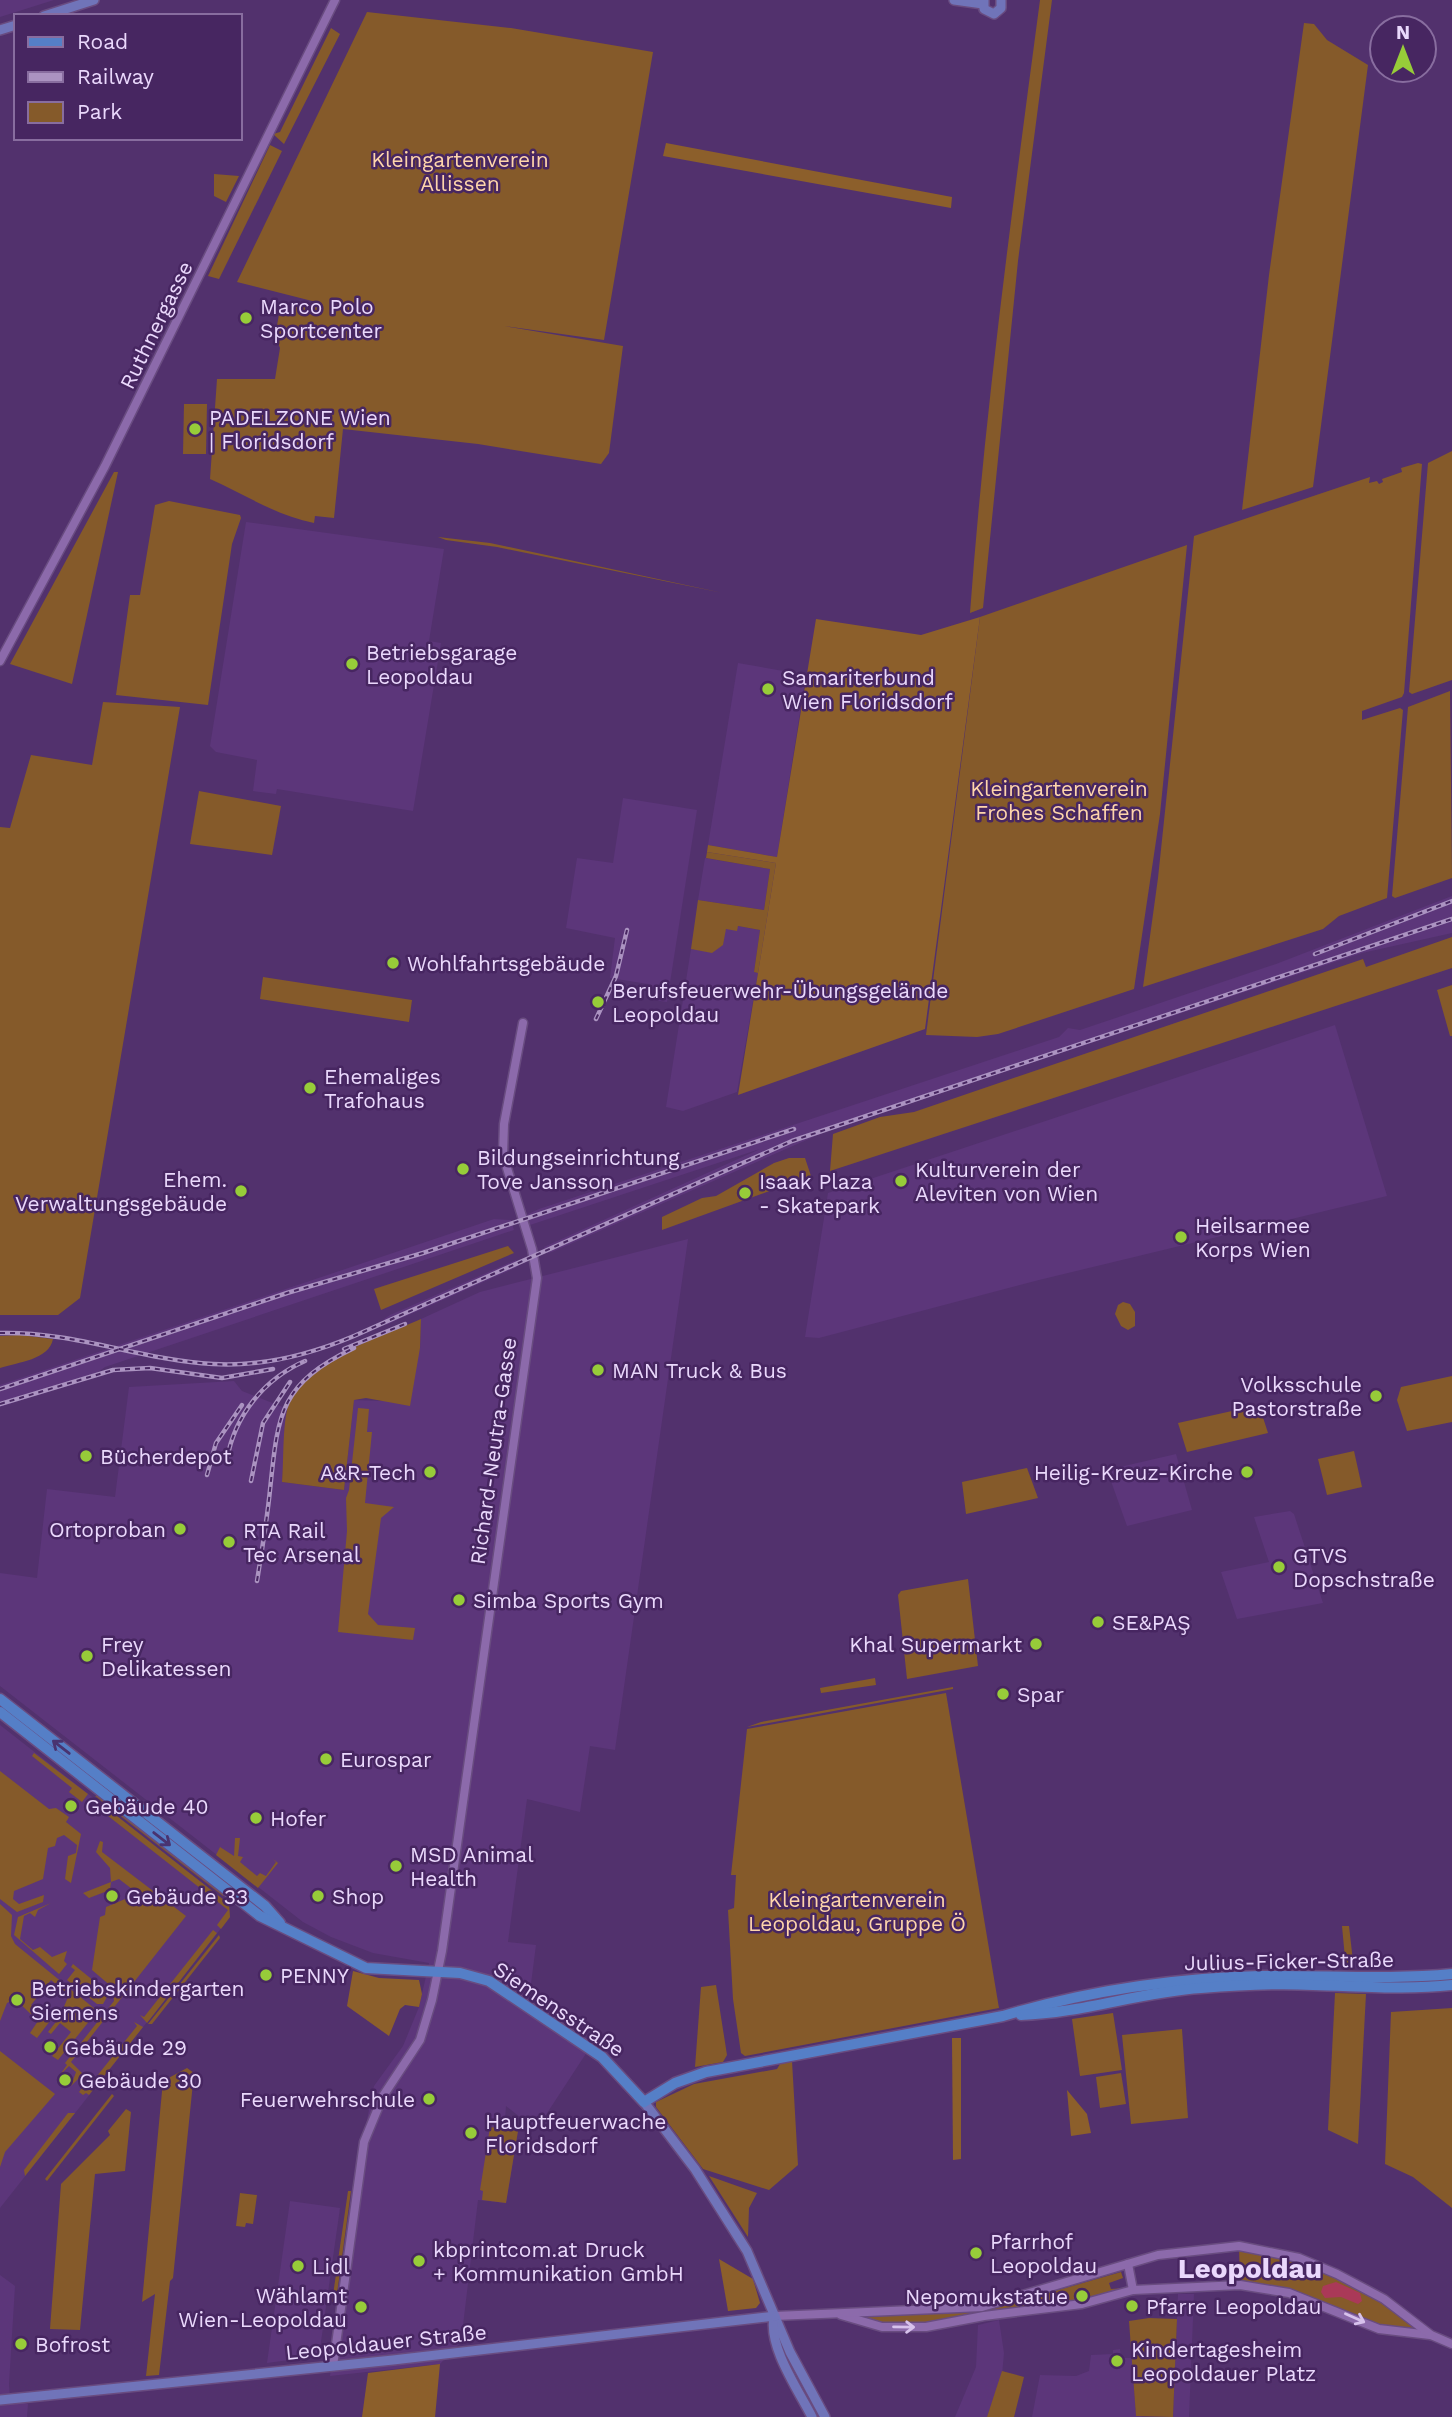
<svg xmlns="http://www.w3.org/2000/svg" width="1452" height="2417" font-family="'Work Sans',sans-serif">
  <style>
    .built { fill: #5c367a }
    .green { fill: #855a2a }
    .forest { fill: #8c5f2b }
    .water { fill: #aa3958 }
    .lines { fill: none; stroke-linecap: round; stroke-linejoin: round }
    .tertiary-casing { stroke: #694c80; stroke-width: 11 }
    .secondary-casing { stroke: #694c80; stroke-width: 12 }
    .primary-casing { stroke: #694c80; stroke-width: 13 }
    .tertiary { stroke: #8c6aab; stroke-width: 8 }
    .secondary { stroke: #7074b9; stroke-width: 9 }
    .primary { stroke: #557fc7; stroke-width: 10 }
    .rail-casing { stroke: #ab93c1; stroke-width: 4.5 }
    .rail { stroke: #472661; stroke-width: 2; stroke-dasharray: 5; stroke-linecap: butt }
    .oneway { stroke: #493370 }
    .oneway2 { stroke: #d7c2ec }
    .poi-dot { fill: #97cc39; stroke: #472661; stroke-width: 2.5 }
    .labels { text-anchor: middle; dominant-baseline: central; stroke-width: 5; stroke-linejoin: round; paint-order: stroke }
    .park-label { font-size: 21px; fill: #fed5ab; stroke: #472661 }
    .poi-label { font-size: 21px; fill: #ead8fc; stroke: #472661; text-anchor: start }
    .street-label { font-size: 21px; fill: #ead8fc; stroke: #472661 }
    .district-label { font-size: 28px; font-weight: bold; fill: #ead8fc; stroke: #472661 }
  </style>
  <rect width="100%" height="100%" fill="#52316d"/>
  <g class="built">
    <polygon points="0,0 54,0 0,17"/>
    <polygon points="246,522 444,549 429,641 441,643 413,811 277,789 276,794 253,791 257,760 216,752 210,746"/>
    <polygon points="738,663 806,675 777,857 708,845"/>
    <polygon points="623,798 697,810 667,1002 654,1000 654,989 648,984 610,978 615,938 566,928 577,858 613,863"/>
    <polygon points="705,858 770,869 764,910 698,900"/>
    <polygon points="1452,896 1452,933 1362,953 827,1131 552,1252 547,1253 544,1247 760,1149 530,1225 526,1215 539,1209 1059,1037 1068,1028 1080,1030 1276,964"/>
    <polygon points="738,926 760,930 754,972 758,973 737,1092 683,1111 666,1107 691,949 712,952 726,929"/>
    <polygon points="1335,1025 1387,1196 1039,1280 819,1338 805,1337 828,1193"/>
    <polygon points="494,1219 511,1220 514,1230 105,1367 90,1378 0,1407 0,1385"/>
    <polygon points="688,1239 615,1750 590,1746 580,1812 527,1799 508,1942 536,1945 528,2007 587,2052 536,2130 506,2106 505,2120 518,2131 506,2203 478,2200 461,2342 440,2364 330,2376 360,2153 374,2086 403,2046 419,2007 429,1963 373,1953 331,1937 303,1922 0,1686 0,1573 37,1578 47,1489 115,1497 129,1387 234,1381 242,1391 288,1409 282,1482 344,1490 354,1400 383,1401 420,1348 421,1319 480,1292"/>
    <polygon points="516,1260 519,1265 515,1268 386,1325 384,1319 390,1315"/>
    <polygon points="1176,1454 1192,1510 1127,1526 1107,1470"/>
    <polygon points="1290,1511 1294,1514 1323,1603 1237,1619 1221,1572 1269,1562 1254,1517"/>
    <polygon points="0,1725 229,1904 230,1917 0,2208"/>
    <polygon points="290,2201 340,2208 319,2356 267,2363"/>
    <polygon points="0,2275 15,2286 9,2384 10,2398 28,2404 27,2417 0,2417"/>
    <polygon points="1178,2294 1194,2294 1189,2417 1173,2417"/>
    <polygon points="999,2320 1004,2353 1002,2375 987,2417 955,2417 976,2367 978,2325"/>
    <polygon points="1120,2349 1121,2358 1132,2358 1136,2415 1143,2417 1032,2417 1040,2375 1076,2376 1089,2371 1091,2355 1113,2354 1113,2350"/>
  </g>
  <g class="green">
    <path d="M1040,0H1052L1018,261L983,608L970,613C985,408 1013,204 1040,0Z"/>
    <path d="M367,12L511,28L653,52L604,340L504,326L623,346L609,453L601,464L478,444L343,429L334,518L315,516L314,523C277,516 244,494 210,479L217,379H275L280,348L275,336L281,304L303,308L305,303L316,305L320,303L237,282Z"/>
    <polygon points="1304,23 1314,24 1327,40 1368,65 1313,487 1242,510 1269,275"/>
    <polygon points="331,28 340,34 284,144 273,134 280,132"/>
    <polygon points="270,145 282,151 219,279 208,276"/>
    <polygon points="214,174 239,176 226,202 214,196"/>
    <polygon points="184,404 207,404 206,454 183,454"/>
    <polygon points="1452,451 1452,680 1412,694 1409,692 1428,463"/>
    <polygon points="1418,463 1422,464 1404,693 1402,697 1362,711 1362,720 1400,708 1403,710 1387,898 1339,916 1323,929 1143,987 1158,878 1194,536 1370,477 1369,483 1377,481 1379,484 1383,482 1382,479 1402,472 1401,468"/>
    <polygon points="114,472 118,472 72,684 10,664"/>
    <polygon points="169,501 240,515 241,518 232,544 208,705 116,695 130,595 140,595 155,505"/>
    <polygon points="438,537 490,543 723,593 497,547 446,540"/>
    <polygon points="1187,545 1160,814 1134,989 998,1034 977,1037 926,1035 980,617"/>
    <polygon points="1450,691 1452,878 1395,898 1392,896 1408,707"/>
    <polygon points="103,702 180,707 80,1298 58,1315 0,1315 0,827 10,828 31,755 92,765"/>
    <polygon points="199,791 281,806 272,855 190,844"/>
    <polygon points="707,852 776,863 758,973 754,972 760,930 738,926 737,931 726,929 723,945 712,953 691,949 698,900 764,910 770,869 706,858"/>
    <polygon points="1452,937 1452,968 830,1171 833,1134 880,1117 914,1112 1363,959 1366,967"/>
    <polygon points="263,977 412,1000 409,1022 260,999"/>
    <polygon points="1452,985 1452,1036 1450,1036 1437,990"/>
    <polygon points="789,1158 805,1158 811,1176 662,1230 662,1217 702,1198 716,1196 774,1163"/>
    <polygon points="508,1246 514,1253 381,1310 374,1289"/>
    <polygon points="1123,1302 1130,1304 1135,1312 1135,1326 1128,1330 1121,1326 1115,1314 1118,1305"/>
    <path d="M421,1319L420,1348L410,1406L366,1398L354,1400L344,1490L282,1482C284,1461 282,1418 290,1401C312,1357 379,1338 421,1319Z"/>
    <path d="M20,1335L53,1339C49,1360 18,1362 0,1368V1336Z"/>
    <polygon points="1452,1376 1452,1422 1407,1431 1397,1400 1401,1387"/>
    <polygon points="1259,1405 1268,1433 1187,1452 1178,1423"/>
    <polygon points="358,1408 369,1409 367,1432 372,1432 365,1503 394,1507 381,1518 368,1614 378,1625 415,1628 413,1640 338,1632 347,1531 346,1498 349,1490"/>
    <polygon points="1354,1451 1362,1487 1327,1495 1318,1459"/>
    <polygon points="1027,1468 1038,1498 966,1514 962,1482"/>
    <polygon points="968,1579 978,1666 907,1679 898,1595 901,1591"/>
    <polygon points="875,1678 876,1685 821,1693 820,1688"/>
    <polygon points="953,1687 953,1689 747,1727 761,1722"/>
    <polygon points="946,1693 999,2008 745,2056 741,2053 733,1999 728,1910 734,1908 736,1875 731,1875 747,1729"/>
    <polygon points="34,1753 88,1794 82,1802 69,1792 72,1788 32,1756"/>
    <polygon points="0,1771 49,1809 56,1808 69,1817 66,1822 81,1834 71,1883 65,1879 68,1856 76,1853 77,1845 64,1835 57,1838 55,1846 48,1848 43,1879 14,1891 13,1899 19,1904 44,1895 43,1902 17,1912 0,1899"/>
    <polygon points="95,1796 99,1796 224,1894 223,1896"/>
    <polygon points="94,1798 229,1904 230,1917 221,1929 217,1925 228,1910 103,1812 105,1809 95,1801 89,1807"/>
    <polygon points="235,1838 240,1838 238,1856 243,1857 240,1862 257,1876 260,1873 266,1876 276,1862 273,1859 278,1863 258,1888 216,1855 220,1847 234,1856"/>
    <polygon points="100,1841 103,1842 102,1852 186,1916 71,2062 83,2074 71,2086 76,2072 69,2066 59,2076 67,2065 65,2063 114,2001 112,1987 92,1970 100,1917 105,1915 106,1907 130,1897 132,1889 119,1879 111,1882 110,1890 89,1898 83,1893 111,1882 110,1868 96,1852"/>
    <polygon points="51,1903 38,1910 35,1917 30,1913 24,1916 20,1939 33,1950 40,1947 52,1957 67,1951 64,1961 67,1964 59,1974 14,1935 18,1917"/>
    <polygon points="0,1904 12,1915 11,1936 15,1944 95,2009 95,2014 58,2060 52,2056 71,2032 60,2023 51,2034 48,2032 59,2018 69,1995 51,1980 31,2005 49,2019 53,2017 37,2038 30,2033 38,2021 15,1999 7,2003 0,2021"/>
    <polygon points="1342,1926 1349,1926 1354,1970 1346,1969"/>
    <polygon points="213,1930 217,1933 147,2023 140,2015 144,2017"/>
    <polygon points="219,1935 220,1938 152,2024 148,2024"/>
    <polygon points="73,1964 105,1990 107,1997 103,2004 97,2004 67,1980 75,1970 71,1967"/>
    <polygon points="716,1985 727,2055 723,2062 695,2067 701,1987"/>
    <polygon points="1335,1993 1366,1994 1358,2144 1328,2130"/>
    <polygon points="1452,2008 1452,2208 1413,2177 1385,2164 1391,2012"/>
    <polygon points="1113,2013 1122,2070 1080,2076 1072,2019"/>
    <polygon points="134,2022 143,2027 89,2095 86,2093 83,2095 79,2092 82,2088 85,2091 137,2026"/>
    <polygon points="1182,2029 1188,2118 1131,2124 1122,2035"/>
    <polygon points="0,2051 55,2094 5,2152 0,2167"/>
    <polygon points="792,2061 798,2165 769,2190 703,2169 656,2107 656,2102 694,2084 777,2069 780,2064"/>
    <polygon points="187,2068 194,2073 173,2278 170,2281 159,2375 146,2376 155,2294 142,2302 163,2081"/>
    <polygon points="1121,2073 1126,2104 1100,2108 1096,2077"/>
    <polygon points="112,2094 114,2096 47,2181 45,2179"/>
    <polygon points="126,2109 131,2112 125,2171 95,2174 80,2330 50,2329 61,2184 110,2135 108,2131"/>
    <polygon points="68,2113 75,2113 25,2176 24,2170"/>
    <polygon points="490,2127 518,2131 506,2203 482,2200 483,2191 480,2190"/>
    <polygon points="709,2176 757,2193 749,2208 748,2237"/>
    <polygon points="348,2191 351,2191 336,2301 332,2302"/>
    <polygon points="240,2193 257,2195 253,2224 246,2223 245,2227 236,2226"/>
    <polygon points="1239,2246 1299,2258 1384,2299 1431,2335 1379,2329 1289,2293 1240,2285"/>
    <polygon points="1121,2272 1123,2278 1109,2283 1111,2289 1125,2288 1095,2298 941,2323 887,2325 858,2316 985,2311"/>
    <polygon points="1149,2318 1177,2319 1173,2417 1136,2416 1129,2321"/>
    <polygon points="1002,2371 1024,2377 1014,2417 987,2417"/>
  </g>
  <g class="forest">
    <polygon points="666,143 952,197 951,208 663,156"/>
    <polygon points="980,617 925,1029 738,1095 776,863 707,852 708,845 777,857 816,619 921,635"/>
    <polygon points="353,1971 379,1978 419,1980 422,1994 419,2007 405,2005 400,2009 389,2036 347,2006"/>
    <polygon points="952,2038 961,2038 961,2159 953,2160"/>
    <polygon points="1067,2090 1087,2114 1091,2133 1071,2136"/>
    <polygon points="719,2259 753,2279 760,2303 756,2308 728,2311"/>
    <polygon points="440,2364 435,2417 362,2417 368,2373"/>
  </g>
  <polygon class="water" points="1336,2282 1360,2293 1362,2301 1358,2304 1341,2297 1325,2298 1321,2292 1323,2286"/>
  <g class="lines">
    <defs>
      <g id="tertiary">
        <polyline points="0,661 105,466 335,0"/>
        <polyline points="1128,2264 1133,2290"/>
        <polyline points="841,2315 882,2327 926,2327 984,2316 1082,2304 1133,2290 1240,2285 1289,2293 1379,2329 1430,2335"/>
        <polyline points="775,2316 982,2307 1158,2255 1239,2246 1299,2258 1337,2274 1384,2299 1431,2335 1452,2344"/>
        <polyline points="333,2366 364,2142 383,2096 420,2040 432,2000 442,1951 537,1278 532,1249 503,1155 504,1124 523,1023"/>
      </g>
      <g id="secondary">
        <polyline points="954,0 983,4"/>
        <polyline points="984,0 984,9 994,14 1001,8 1001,0"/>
        <polyline points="44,16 94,0"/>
        <polyline points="0,30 16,25"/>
        <polyline points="644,2102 695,2169 747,2251 790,2352 825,2417"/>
        <path d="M774,2317C768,2347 799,2391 812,2417"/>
        <polyline points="0,2400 393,2360 775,2316"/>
      </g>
      <g id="primary">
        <polyline points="0,1699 265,1906 280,1923"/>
        <path d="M0,1712L260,1916L366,1968L460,1973L489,1981L602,2057L644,2102L675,2083L706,2072L1003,2016C1087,1991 1174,1978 1260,1976C1325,1975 1388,1980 1452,1974"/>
        <path d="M1021,2015C1082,2013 1140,1992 1201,1988C1238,1985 1276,1983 1313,1985C1360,1986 1406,1990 1452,1985"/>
      </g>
    </defs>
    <use href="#tertiary" class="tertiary-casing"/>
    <use href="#secondary" class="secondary-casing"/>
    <use href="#primary" class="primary-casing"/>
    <use href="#tertiary" class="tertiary"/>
    <use href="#secondary" class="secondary"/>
    <use href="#primary" class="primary"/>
    <defs>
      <g id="rail">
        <polyline points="1315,954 1452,901"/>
        <polyline points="596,1019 616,976 627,930"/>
        <path d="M0,1333C73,1331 141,1360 213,1364C263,1367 309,1355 354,1336L792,1141L1452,919"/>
        <polyline points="344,1349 405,1324"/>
        <polyline points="0,1389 287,1293 423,1253 794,1129"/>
        <polyline points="0,1404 113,1370 150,1368 222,1378 273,1369"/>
        <path d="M227,1459C235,1415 264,1379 305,1361"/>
        <polyline points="207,1475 216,1443 242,1405"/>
        <polyline points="251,1481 263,1423 290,1382"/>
        <path d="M257,1581C262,1550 267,1520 270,1490C278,1414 279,1384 354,1348"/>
      </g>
    </defs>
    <use href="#rail" class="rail-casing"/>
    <use href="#rail" class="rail"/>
  </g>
  <defs><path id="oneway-shaft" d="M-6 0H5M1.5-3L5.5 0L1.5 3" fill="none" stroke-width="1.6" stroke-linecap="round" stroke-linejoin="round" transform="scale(1.75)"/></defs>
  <g class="oneway">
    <use href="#oneway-shaft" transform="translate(61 1747) rotate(-142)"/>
    <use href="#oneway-shaft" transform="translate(162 1839) rotate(38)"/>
  </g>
  <g class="oneway2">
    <use href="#oneway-shaft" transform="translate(1355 2318) rotate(24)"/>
    <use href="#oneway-shaft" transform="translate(904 2327) rotate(1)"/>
  </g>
  <g class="poi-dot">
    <circle cx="246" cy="318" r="7"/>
    <circle cx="195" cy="429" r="7"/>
    <circle cx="352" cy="664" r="7"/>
    <circle cx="768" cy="689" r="7"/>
    <circle cx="393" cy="963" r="7"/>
    <circle cx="598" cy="1002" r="7"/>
    <circle cx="310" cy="1088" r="7"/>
    <circle cx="463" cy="1169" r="7"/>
    <circle cx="901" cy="1181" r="7"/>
    <circle cx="241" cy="1191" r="7"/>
    <circle cx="745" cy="1193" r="7"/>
    <circle cx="1181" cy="1237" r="7"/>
    <circle cx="598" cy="1370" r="7"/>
    <circle cx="1376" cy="1396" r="7"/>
    <circle cx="86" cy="1456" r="7"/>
    <circle cx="430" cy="1472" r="7"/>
    <circle cx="1247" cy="1472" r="7"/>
    <circle cx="180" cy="1529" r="7"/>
    <circle cx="229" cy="1542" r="7"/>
    <circle cx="1279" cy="1567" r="7"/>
    <circle cx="459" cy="1600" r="7"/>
    <circle cx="1098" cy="1622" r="7"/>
    <circle cx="1036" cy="1644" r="7"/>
    <circle cx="87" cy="1656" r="7"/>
    <circle cx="1003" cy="1694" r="7"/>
    <circle cx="326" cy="1759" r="7"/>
    <circle cx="71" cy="1806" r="7"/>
    <circle cx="256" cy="1818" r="7"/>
    <circle cx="396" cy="1866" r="7"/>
    <circle cx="112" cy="1896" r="7"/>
    <circle cx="318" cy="1896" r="7"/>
    <circle cx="266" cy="1975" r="7"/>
    <circle cx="17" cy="2000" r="7"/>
    <circle cx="50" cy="2047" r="7"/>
    <circle cx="65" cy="2080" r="7"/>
    <circle cx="429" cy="2099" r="7"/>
    <circle cx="471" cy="2133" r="7"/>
    <circle cx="976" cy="2253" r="7"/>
    <circle cx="419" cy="2261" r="7"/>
    <circle cx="298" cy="2266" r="7"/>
    <circle cx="1082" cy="2296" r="7"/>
    <circle cx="1132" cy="2306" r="7"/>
    <circle cx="361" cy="2307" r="7"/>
    <circle cx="21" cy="2344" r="7"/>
    <circle cx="1117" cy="2361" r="7"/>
  </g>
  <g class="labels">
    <g class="park-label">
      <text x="460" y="159">Kleingartenverein<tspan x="460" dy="24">Allissen</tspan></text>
      <text x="1059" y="788">Kleingartenverein<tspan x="1059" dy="24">Frohes Schaffen</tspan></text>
      <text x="857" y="1899">Kleingartenverein<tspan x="857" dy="24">Leopoldau, Gruppe Ö</tspan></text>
    </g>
    <g class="poi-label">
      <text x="260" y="306">Marco Polo<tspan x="260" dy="24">Sportcenter</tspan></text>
      <text x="209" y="417">PADELZONE Wien<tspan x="209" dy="24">| Floridsdorf</tspan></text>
      <text x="366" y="652">Betriebsgarage<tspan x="366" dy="24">Leopoldau</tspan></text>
      <text x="782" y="677">Samariterbund<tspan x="782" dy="24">Wien Floridsdorf</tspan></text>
      <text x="407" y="963">Wohlfahrtsgebäude</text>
      <text x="612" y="990">Berufsfeuerwehr-Übungsgelände<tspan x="612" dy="24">Leopoldau</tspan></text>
      <text x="324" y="1076">Ehemaliges<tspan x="324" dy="24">Trafohaus</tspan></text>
      <text x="477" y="1157">Bildungseinrichtung<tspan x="477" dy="24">Tove Jansson</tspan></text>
      <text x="915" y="1169">Kulturverein der<tspan x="915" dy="24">Aleviten von Wien</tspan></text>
      <text x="227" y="1179" text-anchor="end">Ehem.<tspan x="227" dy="24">Verwaltungsgebäude</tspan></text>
      <text x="759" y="1181">Isaak Plaza<tspan x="759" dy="24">- Skatepark</tspan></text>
      <text x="1195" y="1225">Heilsarmee<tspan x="1195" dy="24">Korps Wien</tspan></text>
      <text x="612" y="1370">MAN Truck &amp; Bus</text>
      <text x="1362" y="1384" text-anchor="end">Volksschule<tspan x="1362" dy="24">Pastorstraße</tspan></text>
      <text x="100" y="1456">Bücherdepot</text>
      <text x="416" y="1472" text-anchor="end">A&amp;R-Tech</text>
      <text x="1233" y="1472" text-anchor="end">Heilig-Kreuz-Kirche</text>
      <text x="166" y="1529" text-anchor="end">Ortoproban</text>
      <text x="243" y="1530">RTA Rail<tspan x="243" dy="24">Tec Arsenal</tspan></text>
      <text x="1293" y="1555">GTVS<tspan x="1293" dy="24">Dopschstraße</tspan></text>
      <text x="473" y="1600">Simba Sports Gym</text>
      <text x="1112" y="1622">SE&amp;PAŞ</text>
      <text x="101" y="1644">Frey<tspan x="101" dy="24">Delikatessen</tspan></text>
      <text x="1022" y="1644" text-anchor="end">Khal Supermarkt</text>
      <text x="1017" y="1694">Spar</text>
      <text x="340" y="1759">Eurospar</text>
      <text x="85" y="1806">Gebäude 40</text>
      <text x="270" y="1818">Hofer</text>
      <text x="410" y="1854">MSD Animal<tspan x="410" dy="24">Health</tspan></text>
      <text x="126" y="1896">Gebäude 33</text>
      <text x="332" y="1896">Shop</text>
      <text x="280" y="1975">PENNY</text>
      <text x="31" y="1988">Betriebskindergarten<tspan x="31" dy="24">Siemens</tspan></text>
      <text x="64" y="2047">Gebäude 29</text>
      <text x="79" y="2080">Gebäude 30</text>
      <text x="415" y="2099" text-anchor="end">Feuerwehrschule</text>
      <text x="485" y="2121">Hauptfeuerwache<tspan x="485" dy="24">Floridsdorf</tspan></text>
      <text x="990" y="2241">Pfarrhof<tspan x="990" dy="24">Leopoldau</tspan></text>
      <text x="433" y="2249">kbprintcom.at Druck<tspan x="433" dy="24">+ Kommunikation GmbH</tspan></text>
      <text x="312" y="2266">Lidl</text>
      <text x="347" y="2295" text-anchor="end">Wählamt<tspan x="347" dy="24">Wien-Leopoldau</tspan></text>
      <text x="1068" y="2296" text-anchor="end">Nepomukstatue</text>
      <text x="1146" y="2306">Pfarre Leopoldau</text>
      <text x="35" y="2344">Bofrost</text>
      <text x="1131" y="2349">Kindertagesheim<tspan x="1131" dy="24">Leopoldauer Platz</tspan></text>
    </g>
    <g class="street-label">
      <text transform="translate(156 325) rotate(-64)">Ruthnergasse</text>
      <text transform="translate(493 1451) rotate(-82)">Richard-Neutra-Gasse</text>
      <text transform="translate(1289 1961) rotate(-1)">Julius-Ficker-Straße</text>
      <text transform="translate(559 2009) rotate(34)">Siemensstraße</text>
      <text transform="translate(386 2342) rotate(-6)">Leopoldauer Straße</text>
    </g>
    <g class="district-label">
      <text x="1250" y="2268">Leopoldau</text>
    </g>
  </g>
  <rect x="14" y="14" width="228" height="126" fill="#472661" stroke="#886d9f" stroke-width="2"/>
  <rect x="28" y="37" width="35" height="10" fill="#557fc7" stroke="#886d9f" stroke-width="2"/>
  <text x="77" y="49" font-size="21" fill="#ead8fc">Road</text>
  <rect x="28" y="72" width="35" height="10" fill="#ab93c1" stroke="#886d9f" stroke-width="2"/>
  <text x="77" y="84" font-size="21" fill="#ead8fc">Railway</text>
  <rect x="28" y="102" width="35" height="21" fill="#855a2a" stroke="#886d9f" stroke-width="2"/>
  <text x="77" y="119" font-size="21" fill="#ead8fc">Park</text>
  <g transform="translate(1403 49)"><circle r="33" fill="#472661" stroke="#886d9f" stroke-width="2"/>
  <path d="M0-5L12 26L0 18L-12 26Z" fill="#97cc39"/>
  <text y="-10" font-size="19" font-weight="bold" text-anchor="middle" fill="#ead8fc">N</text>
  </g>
</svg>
